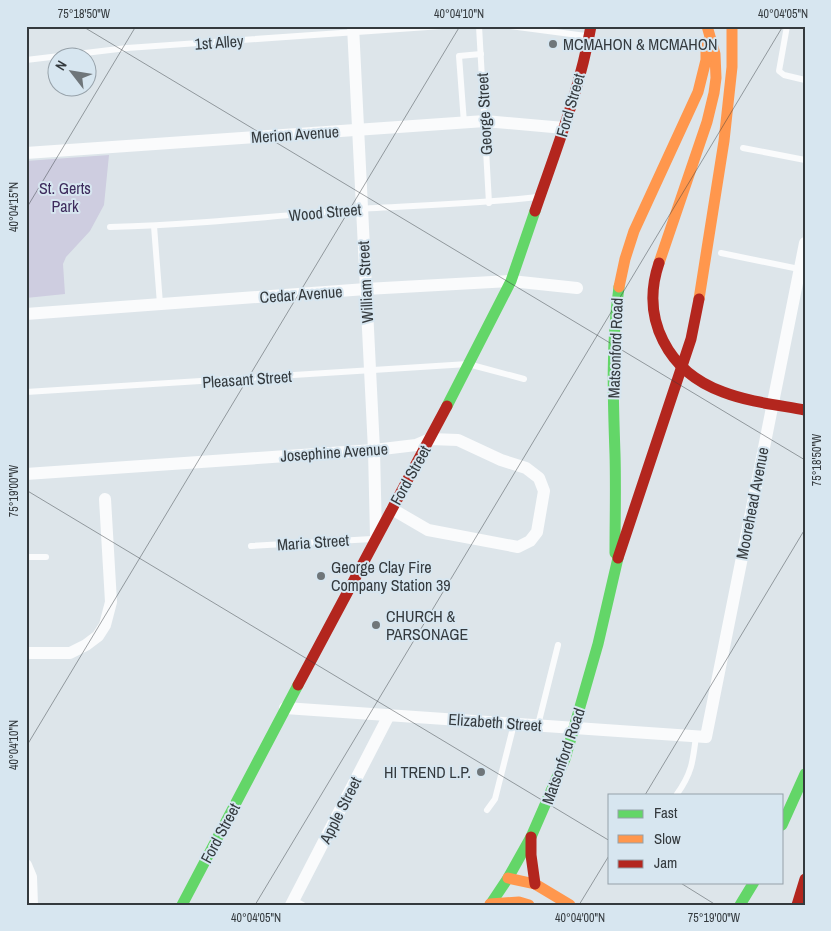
<svg xmlns="http://www.w3.org/2000/svg" width="831" height="931" font-family="'Archivo Narrow',sans-serif">
  <style>
    .green { fill: #cecde0 }
    .lines { fill: none; stroke-linecap: round; stroke-linejoin: round }
    .lane { stroke: #fafbfc; stroke-width: 6 }
    .street { stroke: #fafbfc; stroke-width: 12 }
    .fast { stroke: #63d668; stroke-width: 11 }
    .slow { stroke: #ff974d; stroke-width: 11 }
    .jam { stroke: #b3261e; stroke-width: 11 }
    .ticks { fill: none; stroke: #343a3e; stroke-width: 1; stroke-opacity: 0.45 }
    .poi-dot { fill: #6f767a; stroke: #d7e6f0; stroke-width: 2 }
    .labels { text-anchor: middle; dominant-baseline: central; stroke-width: 4; stroke-linejoin: round; paint-order: stroke }
    .street-label { font-size: 16px; fill: #343a3e; stroke: #d7e6f0 }
    .poi-label { font-size: 16px; fill: #343a3e; stroke: #d7e6f0; text-anchor: start }
    .park-label { font-size: 16px; fill: #3d2b5c; stroke: #d7e6f0 }
    .neatline { fill: none; stroke: #343a3e; stroke-width: 2 }
    .ticks-label { font-size: 12px; text-anchor: middle; fill: #343a3e }
  </style>
  <rect width="100%" height="100%" fill="#dde5ea"/>
  <polygon class="green" points="109,155 104,205 90,231 66,257 63,264 65,294 26,298 26,161"/>
  <g class="lines">
    <g class="lane">
      <polyline points="479,26 489,203"/>
      <polyline points="510,26 586,36"/>
      <polyline points="787,26 779,71 784,75 805,80"/>
      <polyline points="26,60 127,48 442,26"/>
      <polyline points="464,123 459,56 481,54"/>
      <polyline points="743,148 805,160"/>
      <polyline points="154,226 160,304"/>
      <path d="M110,227C193,225 276,216 359,209C419,205 477,204 537,197"/>
      <polyline points="721,253 799,269"/>
      <polyline points="26,392 468,364 524,379"/>
      <polyline points="251,546 372,539"/>
      <polyline points="26,557 46,557"/>
      <polyline points="538,725 558,645"/>
      <path d="M677,794C692,773 693,761 696,736"/>
      <polyline points="487,810 495,799 514,724"/>
      <polyline points="294,900 303,905"/>
    </g>
    <g class="street">
      <polyline points="353,26 374,450 376,536"/>
      <polyline points="26,153 485,121 564,128"/>
      <polyline points="26,314 366,289 511,281 577,288"/>
      <polyline points="26,474 374,450 416,445 430,439 458,440 501,460 526,468 539,478 544,491 537,532 530,541 518,547 428,530 392,509"/>
      <polyline points="26,653 70,653 86,645 98,636 105,625 111,602 105,499"/>
      <polyline points="285,708 706,737 805,243"/>
      <polyline points="26,865 31,877 32,905"/>
      <polyline points="291,905 389,715"/>
    </g>
    <g class="fast">
      <polyline points="447,406 511,281 535,211"/>
      <path d="M615,553C615,520 616,487 615,454C613,398 611,343 619,287"/>
      <polyline points="782,825 805,774"/>
      <polyline points="182,905 298,685"/>
      <polyline points="490,905 508,878 531,837 565,759 598,644 618,558"/>
      <polyline points="740,905 754,882"/>
    </g>
    <g class="slow">
      <polyline points="659,263 707,122 714,93 716,78 715,54 707,26"/>
      <polyline points="619,287 625,259 634,231 698,92 706,60 706,42"/>
      <polyline points="699,299 724,141 732,67 732,26"/>
      <polyline points="508,878 535,884 570,905"/>
      <polyline points="490,904 519,902 529,905"/>
    </g>
    <g class="jam">
      <path d="M535,211C556,150 580,89 591,26"/>
      <path d="M659,263C640,319 668,372 723,392C749,402 778,405 805,410"/>
      <polyline points="618,558 691,339 699,299"/>
      <polyline points="298,685 447,406"/>
      <polyline points="531,837 531,855 535,884"/>
      <polyline points="797,905 805,879"/>
    </g>
  </g>
  <path class="ticks" d="M82,26L805,460M26,209L136,26M26,490L610,841M26,747L460,26M645,795L805,529M679,882L716,905M255,905L783,26M579,905L610,854"/>
  <g class="poi-dot">
    <circle cx="553" cy="44" r="5"/>
    <circle cx="321" cy="576" r="5"/>
    <circle cx="376" cy="625" r="5"/>
    <circle cx="481" cy="772" r="5"/>
  </g>
  <g class="labels">
    <g class="street-label">
      <text transform="translate(219 42) rotate(-4)">1st Alley</text>
      <text transform="translate(570 105) rotate(-74)">Ford Street</text>
      <text transform="translate(484 114) rotate(-93)">George Street</text>
      <text transform="translate(295 134) rotate(-4)">Merion Avenue</text>
      <text transform="translate(325 212) rotate(-5)">Wood Street</text>
      <text transform="translate(365 282) rotate(-93)">William Street</text>
      <text transform="translate(301 294) rotate(-4)">Cedar Avenue</text>
      <text transform="translate(615 348) rotate(-88)">Matsonford Road</text>
      <text transform="translate(247 379) rotate(-4)">Pleasant Street</text>
      <text transform="translate(334 452) rotate(-4)">Josephine Avenue</text>
      <text transform="translate(410 475) rotate(-61)">Ford Street</text>
      <text transform="translate(752 503) rotate(-79)">Moorehead Avenue</text>
      <text transform="translate(313 542) rotate(-4)">Maria Street</text>
      <text transform="translate(495 722) rotate(4)">Elizabeth Street</text>
      <text transform="translate(563 756) rotate(-71)">Matsonford Road</text>
      <text transform="translate(340 810) rotate(-63)">Apple Street</text>
      <text transform="translate(220 833) rotate(-62)">Ford Street</text>
    </g>
    <g class="poi-label">
      <text x="563" y="44">MCMAHON &amp; MCMAHON</text>
      <text x="331" y="567">George Clay Fire<tspan x="331" dy="18">Company Station 39</tspan></text>
      <text x="386" y="616">CHURCH &amp;<tspan x="386" dy="18">PARSONAGE</tspan></text>
      <text x="471" y="772" text-anchor="end">HI TREND L.P.</text>
    </g>
    <g class="park-label">
      <text x="65" y="188">St. Gerts<tspan x="65" dy="18">Park</tspan></text>
    </g>
  </g>
  <rect width="831" height="931" fill="none" stroke="#d7e6f0" stroke-width="55"/>
  <rect x="608" y="794" width="175" height="90" fill="#d7e6f0" stroke="#96a1a9"/>
  <rect x="618" y="810" width="25" height="8" fill="#63d668" stroke="#96a1a9"/>
  <text x="654" y="818" font-size="15" fill="#343a3e">Fast</text>
  <rect x="618" y="835" width="25" height="8" fill="#ff974d" stroke="#96a1a9"/>
  <text x="654" y="844" font-size="15" fill="#343a3e">Slow</text>
  <rect x="618" y="860" width="25" height="8" fill="#b3261e" stroke="#96a1a9"/>
  <text x="654" y="868" font-size="15" fill="#343a3e">Jam</text>
  <g transform="translate(72 72) rotate(301)"><circle r="24" fill="#d7e6f0" stroke="#96a1a9"/>
  <path d="M0-4L9 19L0 12L-9 19Z" fill="#6f767a"/>
  <text y="-8" font-size="14" font-weight="bold" text-anchor="middle" fill="#343a3e">N</text>
  </g>
  <rect x="28" y="28" width="776" height="876" class="neatline"/>
  <g class="ticks-label">
    <text x="84" y="18">75°18'50"W</text>
    <text x="459" y="18">40°04'10"N</text>
    <text x="783" y="18">40°04'05"N</text>
    <text transform="translate(14 207) rotate(-90)" y="4">40°04'15"N</text>
    <text transform="translate(817 460) rotate(-90)" y="4">75°18'50"W</text>
    <text transform="translate(14 491) rotate(-90)" y="4">75°19'00"W</text>
    <text transform="translate(14 745) rotate(-90)" y="4">40°04'10"N</text>
    <text x="256" y="922">40°04'05"N</text>
    <text x="580" y="922">40°04'00"N</text>
    <text x="714" y="922">75°19'00"W</text>
  </g>
</svg>
